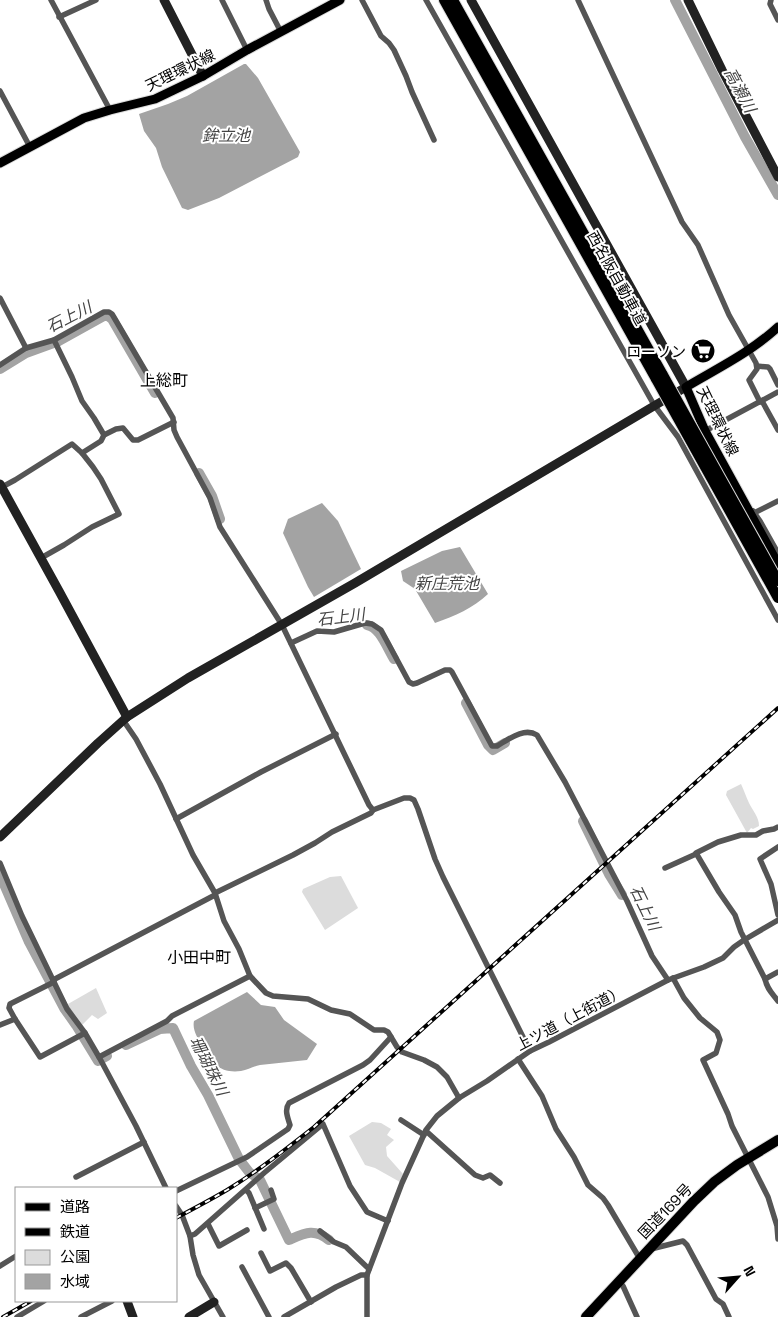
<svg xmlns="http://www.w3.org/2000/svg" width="778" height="1317" font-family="'Space Grotesk','Noto Sans JP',sans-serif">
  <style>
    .green { fill: #dcdcdc }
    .water { fill: #a3a3a3 }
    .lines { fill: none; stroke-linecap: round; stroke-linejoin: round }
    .river { stroke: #a3a3a3; stroke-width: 10 }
    .primary-casing { stroke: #dbdbdb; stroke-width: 11 }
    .highway-casing { stroke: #dbdbdb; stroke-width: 12 }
    .street { stroke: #555; stroke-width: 5.5 }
    .secondary { stroke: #222; stroke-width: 9 }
    .primary { stroke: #000; stroke-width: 9 }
    .highway { stroke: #000; stroke-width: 10 }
    .rail-casing { stroke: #000; stroke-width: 4 }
    .rail { stroke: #fff; stroke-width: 2; stroke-dasharray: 5.5; stroke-linecap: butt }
    .highway-bridge-casing { stroke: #dbdbdb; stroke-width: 12; stroke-linecap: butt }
    .highway-bridge { stroke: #000; stroke-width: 10 }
    .labels { text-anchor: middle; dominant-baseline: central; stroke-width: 4; stroke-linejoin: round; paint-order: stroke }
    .street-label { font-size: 15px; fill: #000; stroke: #fff }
    .poi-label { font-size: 15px; fill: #000; stroke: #fff; text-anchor: end }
    .water-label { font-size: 16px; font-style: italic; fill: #444; stroke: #fff }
    .neighbourhood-label { font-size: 16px; fill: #000; stroke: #fff }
  </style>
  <rect width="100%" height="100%" fill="#fff"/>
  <g class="green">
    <path d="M741,784C744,790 746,797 749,803C753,811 759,817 759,826L753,829L751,828L747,833L726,795L727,791Z"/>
    <polygon points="341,876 358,908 325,930 302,892 303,889 330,877"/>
    <polygon points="96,988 107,1013 98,1019 92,1015 82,1025 71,1011 68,1004"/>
    <polygon points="372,1122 381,1123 391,1129 387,1135 394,1140 386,1147 387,1156 403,1174 400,1182 375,1168 365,1165 349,1136"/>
  </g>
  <g class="water">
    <polygon points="244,64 246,64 258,78 300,152 298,157 219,198 188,210 182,208 162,167 156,148 144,131 139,114 168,104 187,96"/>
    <polygon points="322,503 338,521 361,569 314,597 308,587 283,533 288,519"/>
    <path d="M460,547L488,594C473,608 455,616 435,623L415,589L403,581L401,571L442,551Z"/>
    <path d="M247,992L261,1005L275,1007L284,1020L317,1044L307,1060C291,1062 276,1063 260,1065C254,1066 248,1070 241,1071C222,1074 209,1063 202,1046C198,1038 192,1030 194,1021Z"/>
  </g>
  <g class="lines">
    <g class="river">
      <polyline points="675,0 745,137 778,195"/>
      <polyline points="0,369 26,353 59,341 104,316 108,316 112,319 155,393"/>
      <polyline points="199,473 212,496 220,519"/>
      <path d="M367,625C380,627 387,648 394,659"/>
      <polyline points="466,703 488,745 493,750 505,743"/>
      <polyline points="583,821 609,874 622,895"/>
      <polyline points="0,875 29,942 64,1008 76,1025 98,1061 107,1056"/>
      <path d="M126,1045L160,1029L173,1028L191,1066L208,1095L239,1159L249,1172L260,1180L289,1240C305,1233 314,1228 329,1240"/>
    </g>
    <defs>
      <g id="primary">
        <polyline points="0,163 84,118 110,110 155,99 203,76 247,50 340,0"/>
        <path d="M778,327C751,352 718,368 686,387L705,431L778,564"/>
      </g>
      <g id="highway">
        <polyline points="444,0 656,379"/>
        <polyline points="453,0 663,375"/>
        <polyline points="586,1317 694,1201 714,1182 737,1165 778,1140"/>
      </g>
    </defs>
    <use href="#primary" class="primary-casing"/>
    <use href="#highway" class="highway-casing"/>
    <g class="street">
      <polyline points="51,0 110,110"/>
      <polyline points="222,0 247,50"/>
      <polyline points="266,0 269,9 281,32"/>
      <polyline points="362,0 381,36 389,43 394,50 406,76 412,92 434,140"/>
      <polyline points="426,0 654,405 678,437 778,620"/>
      <polyline points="578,0 682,222 698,245 729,315 756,363 757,369 749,380 760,402"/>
      <polyline points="771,0 770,4 778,20"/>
      <polyline points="59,17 96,0"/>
      <polyline points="0,91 30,147"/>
      <polyline points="0,298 26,348"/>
      <polyline points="54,340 72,377 82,401 94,418 104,435"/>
      <polyline points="0,365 26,348 54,340 104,312 109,312 112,314 173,418 174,430 177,437 210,498 220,527 282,625 369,805 373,810"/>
      <polyline points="757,366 768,367 770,369 778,385"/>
      <polyline points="762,401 778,430"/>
      <polyline points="705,431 778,392"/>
      <polyline points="82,453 101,441 104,435 116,429 123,428 133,440 138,440 174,422"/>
      <polyline points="0,488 15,480 72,444 82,453 93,467 101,479 119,514 92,527 64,545 41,558"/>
      <polyline points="753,511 760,521 778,553"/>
      <polyline points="752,514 778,501"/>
      <path d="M291,643L317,631L334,632L365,623L372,624L381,630L409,682L413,684L417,683L445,670H450L452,672L492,746H497C509,739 524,727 537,735L565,782L627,901L652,956L668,980"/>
      <polyline points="123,720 136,739 160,784 193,855 215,893 224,921 239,949 250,976 266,993 273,996 308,999 331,1010 350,1014 374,1030 384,1030 388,1032 397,1047 402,1052 424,1060 437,1067 447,1077 459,1098"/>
      <polyline points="176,819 261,772 336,734"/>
      <path d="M778,827L774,829L763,831L756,835H741L718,842L696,853L719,892L735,915L741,932L765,979C767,989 772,993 778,1001"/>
      <polyline points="778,847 760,859 771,884 778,915"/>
      <polyline points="0,863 22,916 67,1009 85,1033 99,1057 136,1126 166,1188"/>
      <polyline points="665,868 696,854"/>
      <polyline points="215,893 293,855 315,843 332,832 371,813 373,810 404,798 410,798 414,800 418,809 435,859 443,877 530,1051"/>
      <polyline points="673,978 684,998 700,1018 717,1032 720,1040 716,1053 703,1060 728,1114 732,1126 768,1197 777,1226 778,1239"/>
      <polyline points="765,979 778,972"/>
      <polyline points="53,980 215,895"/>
      <polyline points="54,982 10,1004 9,1008 15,1019 40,1057 85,1033"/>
      <polyline points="0,1025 15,1019"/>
      <polyline points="99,1057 167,1021 172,1016 250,976"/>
      <polyline points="518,1059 542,1096 556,1129 574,1157 588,1185 603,1198 608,1205 640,1259"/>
      <polyline points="401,1120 424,1135"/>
      <polyline points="426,1131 475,1175 483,1178 490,1175 500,1183"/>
      <polyline points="76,1177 144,1142"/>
      <polyline points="246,1190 249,1193 264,1229"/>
      <path d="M176,1191L247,1157L288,1129L290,1125C288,1118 284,1110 289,1103L363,1065L370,1060L391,1037"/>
      <polyline points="176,1206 182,1215 190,1236 193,1255 199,1275 223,1317"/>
      <polyline points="255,1208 274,1199 271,1190"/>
      <polyline points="208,1224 219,1246 247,1230"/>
      <polyline points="320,1231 334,1242 346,1247 369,1269"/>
      <polyline points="190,1236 195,1234 264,1173 323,1124 350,1186 367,1212 388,1221"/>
      <polyline points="651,1249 683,1241 687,1245 716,1299 723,1304 729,1317"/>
      <polyline points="261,1253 270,1271 286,1263 291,1268 311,1302"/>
      <polyline points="0,1266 16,1256"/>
      <polyline points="242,1267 269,1317"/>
      <polyline points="619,1282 623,1286 637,1317"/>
      <polyline points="17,1317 44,1301"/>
      <polyline points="81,1317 112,1301"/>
      <polyline points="284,1317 336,1287 361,1275 367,1275"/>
      <polyline points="367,1317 367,1275 402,1183 426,1130 437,1116 459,1098 487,1081 530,1051 549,1042 668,980 704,967 723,958 734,947 744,940 778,920"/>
    </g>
    <g class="secondary">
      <polyline points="164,0 203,76"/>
      <polyline points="688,0 722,70 778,177"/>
      <polyline points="0,484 59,591 127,717"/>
      <polyline points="0,837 98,743 127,717 188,678 355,583 686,387 471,0"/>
      <polyline points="127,1301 133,1317"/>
      <polyline points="189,1317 214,1302"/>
    </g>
    <use href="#primary" class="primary"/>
    <use href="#highway" class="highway"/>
    <defs>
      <g id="rail">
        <path d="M176,1218C193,1209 210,1200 227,1190C258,1171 286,1149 314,1127L778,708"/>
        <polyline points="3,1317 31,1301"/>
      </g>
    </defs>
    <use href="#rail" class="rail-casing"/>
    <use href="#rail" class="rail"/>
    <defs>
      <g id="highway-bridge">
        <polyline points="663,375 778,581"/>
        <polyline points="656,379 778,598"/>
      </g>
    </defs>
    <use href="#highway-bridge" class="highway-bridge-casing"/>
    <use href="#highway-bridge" class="highway-bridge"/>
  </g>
  <defs>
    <symbol id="supermarket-disc" viewBox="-11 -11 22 22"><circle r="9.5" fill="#000" stroke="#fff"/><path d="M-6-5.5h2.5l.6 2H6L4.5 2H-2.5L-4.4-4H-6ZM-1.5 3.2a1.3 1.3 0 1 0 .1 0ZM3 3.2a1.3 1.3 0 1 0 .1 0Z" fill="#fff"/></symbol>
  </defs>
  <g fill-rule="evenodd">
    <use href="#supermarket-disc" x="689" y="337" width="28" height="28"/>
  </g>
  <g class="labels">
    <g class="street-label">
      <text transform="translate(180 70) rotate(-26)">天理環状線</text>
      <text transform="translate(617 278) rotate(61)">西名阪自動車道</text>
      <text transform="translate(718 421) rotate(64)">天理環状線</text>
      <text transform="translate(570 1018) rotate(-28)">上ツ道（上街道）</text>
      <text transform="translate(665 1211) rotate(-46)">国道169号</text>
    </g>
    <g class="poi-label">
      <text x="686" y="351">ローソン</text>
    </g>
    <g class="water-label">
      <text transform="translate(740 90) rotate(62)">高瀬川</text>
      <text x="226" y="135">鉾立池</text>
      <text transform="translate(69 317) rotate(-27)">石上川</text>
      <text x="447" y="583">新庄荒池</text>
      <text transform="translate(341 617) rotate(-7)">石上川</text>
      <text transform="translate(645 908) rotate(64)">石上川</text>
      <text transform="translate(209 1066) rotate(63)">珊瑚珠川</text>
    </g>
    <g class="neighbourhood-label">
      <text x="164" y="380">上総町</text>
      <text x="199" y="957">小田中町</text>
    </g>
  </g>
  <rect x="15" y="1187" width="162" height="115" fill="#ffffff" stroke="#999999"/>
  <rect x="25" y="1203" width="25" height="8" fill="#000000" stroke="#999999"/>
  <text x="60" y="1212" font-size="15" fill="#000000">道路</text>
  <rect x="25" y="1228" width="25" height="8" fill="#000000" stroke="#999999"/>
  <text x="60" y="1237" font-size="15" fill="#000000">鉄道</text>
  <rect x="25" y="1250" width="25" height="15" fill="#dcdcdc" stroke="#999999"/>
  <text x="60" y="1262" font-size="15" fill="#000000">公園</text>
  <rect x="25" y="1274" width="25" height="15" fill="#a3a3a3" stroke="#999999"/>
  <text x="60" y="1287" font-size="15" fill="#000000">水域</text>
  <g transform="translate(738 1277) rotate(63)" stroke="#ffffff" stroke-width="4" paint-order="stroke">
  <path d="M0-4L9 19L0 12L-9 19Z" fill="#000000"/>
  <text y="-8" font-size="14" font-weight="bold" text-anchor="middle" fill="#000000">N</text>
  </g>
</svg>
